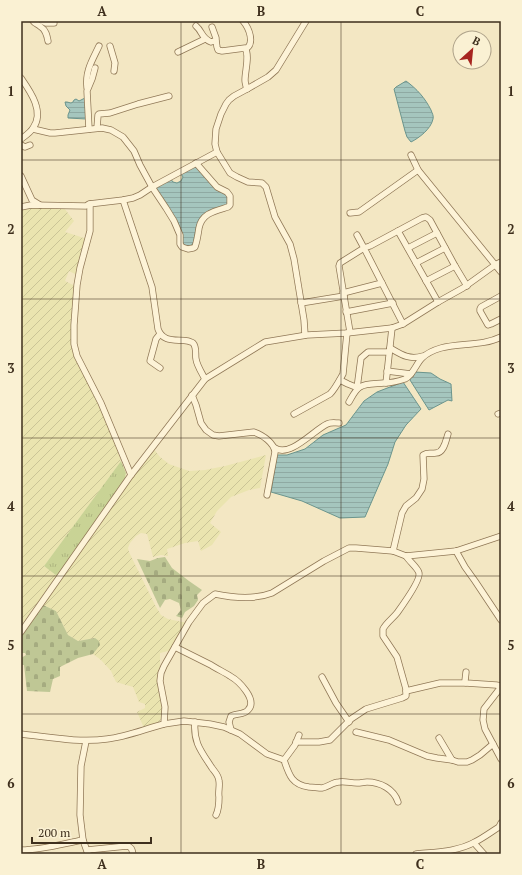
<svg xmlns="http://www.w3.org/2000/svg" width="522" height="875" font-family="'PT Serif',serif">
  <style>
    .farmland { fill: url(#farmland-furrows) }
    .grass { fill: url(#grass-tufts) }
    .cemetery { fill: url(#cemetery-stones) }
    .water { fill: url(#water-rules); stroke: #6b958d }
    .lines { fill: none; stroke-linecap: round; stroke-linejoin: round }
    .minor-casing { stroke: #907857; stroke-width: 7 }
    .minor { stroke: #fdf3d7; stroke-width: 5.5 }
    .grid { fill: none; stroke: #3e2f1d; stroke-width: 1; stroke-opacity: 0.55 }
    .neatline { fill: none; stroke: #3e2f1d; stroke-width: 1.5 }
    .grid-label { font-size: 13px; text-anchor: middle; font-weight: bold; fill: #3e2f1d }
  </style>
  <defs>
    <pattern id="farmland-furrows" width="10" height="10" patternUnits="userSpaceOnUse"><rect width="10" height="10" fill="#eae4af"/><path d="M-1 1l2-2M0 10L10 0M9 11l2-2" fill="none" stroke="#cac496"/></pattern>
    <pattern id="grass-tufts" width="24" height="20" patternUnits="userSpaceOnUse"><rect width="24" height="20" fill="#c9d395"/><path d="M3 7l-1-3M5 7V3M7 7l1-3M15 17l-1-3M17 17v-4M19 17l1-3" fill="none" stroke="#aeb580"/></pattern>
    <pattern id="cemetery-stones" width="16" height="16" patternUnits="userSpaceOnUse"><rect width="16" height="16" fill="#bfc795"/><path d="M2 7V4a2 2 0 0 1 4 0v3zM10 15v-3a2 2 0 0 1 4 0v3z" fill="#a5ab80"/></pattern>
    <pattern id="water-rules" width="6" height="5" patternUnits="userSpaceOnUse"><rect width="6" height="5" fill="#a5c6be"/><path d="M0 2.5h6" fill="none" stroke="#8faaa3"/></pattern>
  </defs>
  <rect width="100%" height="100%" fill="#f3e7c3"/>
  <g class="farmland">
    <polygon points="25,207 64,208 74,221 65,232 78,236 86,239 77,275 69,271 65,281 75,286 72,348 99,404 112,434 121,461 44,566 57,576 21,625 21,208"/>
    <polygon points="153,448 160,457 169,464 189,471 205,470 225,466 266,455 260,488 249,490 231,497 217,511 210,523 221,532 212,545 201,551 198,541 185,543 167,549 168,556 161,555 153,557 147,534 141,533 136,536 130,543 128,548 129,552 156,607 161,615 168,619 187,623 172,650 160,653 160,669 163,714 159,723 144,728 137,712 145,708 145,704 139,702 133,687 116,682 111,671 101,660 93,654 96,650 95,638 78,641 68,635 56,611 43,605"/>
  </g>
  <polygon class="grass" points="121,461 126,473 124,482 57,576 44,566"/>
  <g class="cemetery">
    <polygon points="165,557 172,568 189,581 202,590 197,595 198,600 194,606 185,612 182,618 176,616 181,610 179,603 170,599 165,600 160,608 137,559 150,561 158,558"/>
    <polygon points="43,605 56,611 68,635 78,641 95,638 99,641 100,645 93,654 78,658 60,667 60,676 53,679 50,692 27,691 24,665 21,665 21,658 26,655 25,653 21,653 21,636"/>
  </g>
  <g class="water">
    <path d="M406,81C417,89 425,98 431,110C432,113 434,116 433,119C431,129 419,138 411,142L407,137L405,131L394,89L396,87Z"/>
    <polygon points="85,98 86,119 68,118 68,115 70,110 66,106 65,102 67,102 71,103 73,102 74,100 76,99 79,101"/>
    <path d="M196,165L228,194V205C219,208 205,210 199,219C196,224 195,237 193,244L190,246H182L180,235L154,186L170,178L173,182L177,183L181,181L183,177L180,172Z"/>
    <polygon points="415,372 431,373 440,379 451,384 452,401 448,400 429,410 410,380"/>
    <polygon points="403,382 421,409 406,425 395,442 388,464 365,517 340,518 302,501 271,492 277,455 287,455 305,449 323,435 346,425 364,401 377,392"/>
  </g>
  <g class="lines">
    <defs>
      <g id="minor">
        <path d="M33,21C35,24 38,24 41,27C46,30 47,36 48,41"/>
        <polyline points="42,21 46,23 54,23"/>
        <path d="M243,21C249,28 255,43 246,49"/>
        <path d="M196,26C203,32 201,38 211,42L214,41H216L217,47L218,50L222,51L245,48C250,55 245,71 245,80C245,83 246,86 247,89"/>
        <polyline points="212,27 216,38 216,41"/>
        <polyline points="110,46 115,63 114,71"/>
        <polyline points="178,52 205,39"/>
        <path d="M21,78C30,91 45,112 33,128C30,133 25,136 21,139"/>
        <path d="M87,88C85,71 92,61 99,46"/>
        <polyline points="97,128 98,115 99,114 110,113 138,104 169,96"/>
        <path d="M33,129L50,133H55L102,128L111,130L123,137L134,151L140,165L152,187L166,208L174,221L180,235V244L182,247L188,249L193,248L195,247C197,241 198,235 199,228C202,213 215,211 228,207L230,205V196L227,192L217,187L196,163"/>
        <polyline points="89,129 87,91 92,79 95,68"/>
        <polyline points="21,145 25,147 30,145"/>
        <polyline points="411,155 418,170 501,272"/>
        <polyline points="21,176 32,200 40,205"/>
        <path d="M123,200L152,287L158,329C163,343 176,339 188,341C190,342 192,342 193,343C197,347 195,355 196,359C197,366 202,373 205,379"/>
        <polyline points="90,204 90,231 80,268 77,285 74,325 74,344 77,356 101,403 131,475"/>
        <polyline points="21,207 31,205 86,206 89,204 123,200 133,198 140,195 152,187 217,152"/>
        <polyline points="350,213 359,212 418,170"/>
        <polyline points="398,231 438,302"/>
        <polyline points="408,248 437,233"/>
        <polyline points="416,263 445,248"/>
        <polyline points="426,281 455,266"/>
        <polyline points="343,293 382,283"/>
        <polyline points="501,296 481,307 480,309 480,311 488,325 491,324 501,319"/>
        <polyline points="301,303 344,296"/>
        <polyline points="346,312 393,303"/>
        <polyline points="403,324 364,248 370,246 422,218 426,217 430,220 455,266 467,286"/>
        <polyline points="350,332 339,266 340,263 364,248 357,235"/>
        <polyline points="160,334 156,339 150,361 160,368"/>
        <polyline points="305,335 304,320 294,259 290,244 275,217 266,187 262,183 248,182 237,177 230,173 217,152 215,144 216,129 221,114 226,104 229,100 234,96 247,89 268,77 276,70 306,21"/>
        <path d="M390,348C402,355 409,360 423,356"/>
        <polyline points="387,371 411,374"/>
        <polyline points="340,380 348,384 358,388"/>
        <polyline points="386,383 392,328"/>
        <polyline points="357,388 361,358 368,352 389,352"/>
        <path d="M192,395L196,405L201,423L206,430L213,435L219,436L254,432C263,435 274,443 275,452L267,495"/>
        <path d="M349,402C352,397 355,390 360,387C366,383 377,384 384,383C390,383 399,381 405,379C413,375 416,364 422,358C427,353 434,350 441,348C460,343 483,346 501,337"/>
        <path d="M294,414L330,394C335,389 339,381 343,374L347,333"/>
        <polyline points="498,414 501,413"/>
        <path d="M275,448C290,458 314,430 327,424C331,422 335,423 339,423"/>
        <path d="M393,551L402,513L406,506L416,498L422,489L424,479L423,455C428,452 430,454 436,453C444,453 446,440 448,434"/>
        <polyline points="456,551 465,567 475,581 501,620"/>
        <polyline points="21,632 131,475 205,379 265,342 307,335 347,333 392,328 403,324 438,302 463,288 495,265 501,262"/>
        <path d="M175,647C187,653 199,659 211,665C217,669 224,672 230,676C239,681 258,700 248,710C244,715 237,713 231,716L229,722L231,730"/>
        <polyline points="466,672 465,681 466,683 496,685 501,686"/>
        <polyline points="322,677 336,703 349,722"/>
        <polyline points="501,687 484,709 483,720 485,729 501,759"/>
        <polyline points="406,691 440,683 465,683"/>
        <path d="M195,722C193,742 201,751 212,768C215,772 219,776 219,781C220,786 218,792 219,797C219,804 219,809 216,815"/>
        <path d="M164,724L184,721L210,724L224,727L240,734L267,754L284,760C289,775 292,785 309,787C313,787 318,788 322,788C328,787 333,782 339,782C345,781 351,783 357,783C361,783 364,782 367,782C380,782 394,789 398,802"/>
        <polyline points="356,732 389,740 427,756 437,758 452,760"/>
        <path d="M21,734C49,737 79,743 107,739C126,737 145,729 164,724L165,707L160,681L161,673L164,666L189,622L203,603L215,594C234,598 254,600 272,593L324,561L349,548H356L393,551L406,556L456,551L501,536"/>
        <polyline points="439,738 452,760 458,762 467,762 472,760 480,755 493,744"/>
        <path d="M296,742H319L330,740L351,719L366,709L402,698L406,696V689L397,657L383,636C383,633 383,632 383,629C386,623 393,618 397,613C402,606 421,580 419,573C418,568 409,561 406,556"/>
        <polyline points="284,760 295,745 299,735"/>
        <polyline points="83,840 88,854"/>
        <polyline points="474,843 484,854"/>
        <path d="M21,850C42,850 62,844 83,840L80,815L81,766L86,741"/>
        <path d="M87,850L127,846C132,847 132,850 133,854"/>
        <path d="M416,854C435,852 457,852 475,842C483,838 491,832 499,827L501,823"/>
      </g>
    </defs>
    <use href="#minor" class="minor-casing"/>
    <use href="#minor" class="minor"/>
  </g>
  <path class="grid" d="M181,21V854M341,21V854M21,160H501M21,299H501M21,438H501M21,576H501M21,714H501"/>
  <rect width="522" height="875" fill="none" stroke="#faf1d3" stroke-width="44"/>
  <g transform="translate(472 50) rotate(27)"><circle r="19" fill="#faf1d3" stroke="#afa38a"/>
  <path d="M0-3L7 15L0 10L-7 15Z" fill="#a7251f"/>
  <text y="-6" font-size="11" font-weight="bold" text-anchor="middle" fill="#3e2f1d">B</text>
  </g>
  <path d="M32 837v6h119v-6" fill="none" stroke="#3e2f1d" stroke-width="2"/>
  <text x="38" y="837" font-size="12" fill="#3e2f1d" stroke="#faf1d3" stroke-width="3" paint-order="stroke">200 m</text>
  <rect x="22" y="22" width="478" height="831" class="neatline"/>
  <g class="grid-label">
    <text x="102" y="16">A</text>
    <text x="261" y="16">B</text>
    <text x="420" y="16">C</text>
    <text x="11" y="96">1</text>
    <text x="511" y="96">1</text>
    <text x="11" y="234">2</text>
    <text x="511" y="234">2</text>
    <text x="11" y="373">3</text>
    <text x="511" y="373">3</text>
    <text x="11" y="511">4</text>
    <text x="511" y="511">4</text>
    <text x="11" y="650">5</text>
    <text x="511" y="650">5</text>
    <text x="11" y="788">6</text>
    <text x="511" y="788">6</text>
    <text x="102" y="869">A</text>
    <text x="261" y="869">B</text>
    <text x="420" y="869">C</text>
  </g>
</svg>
